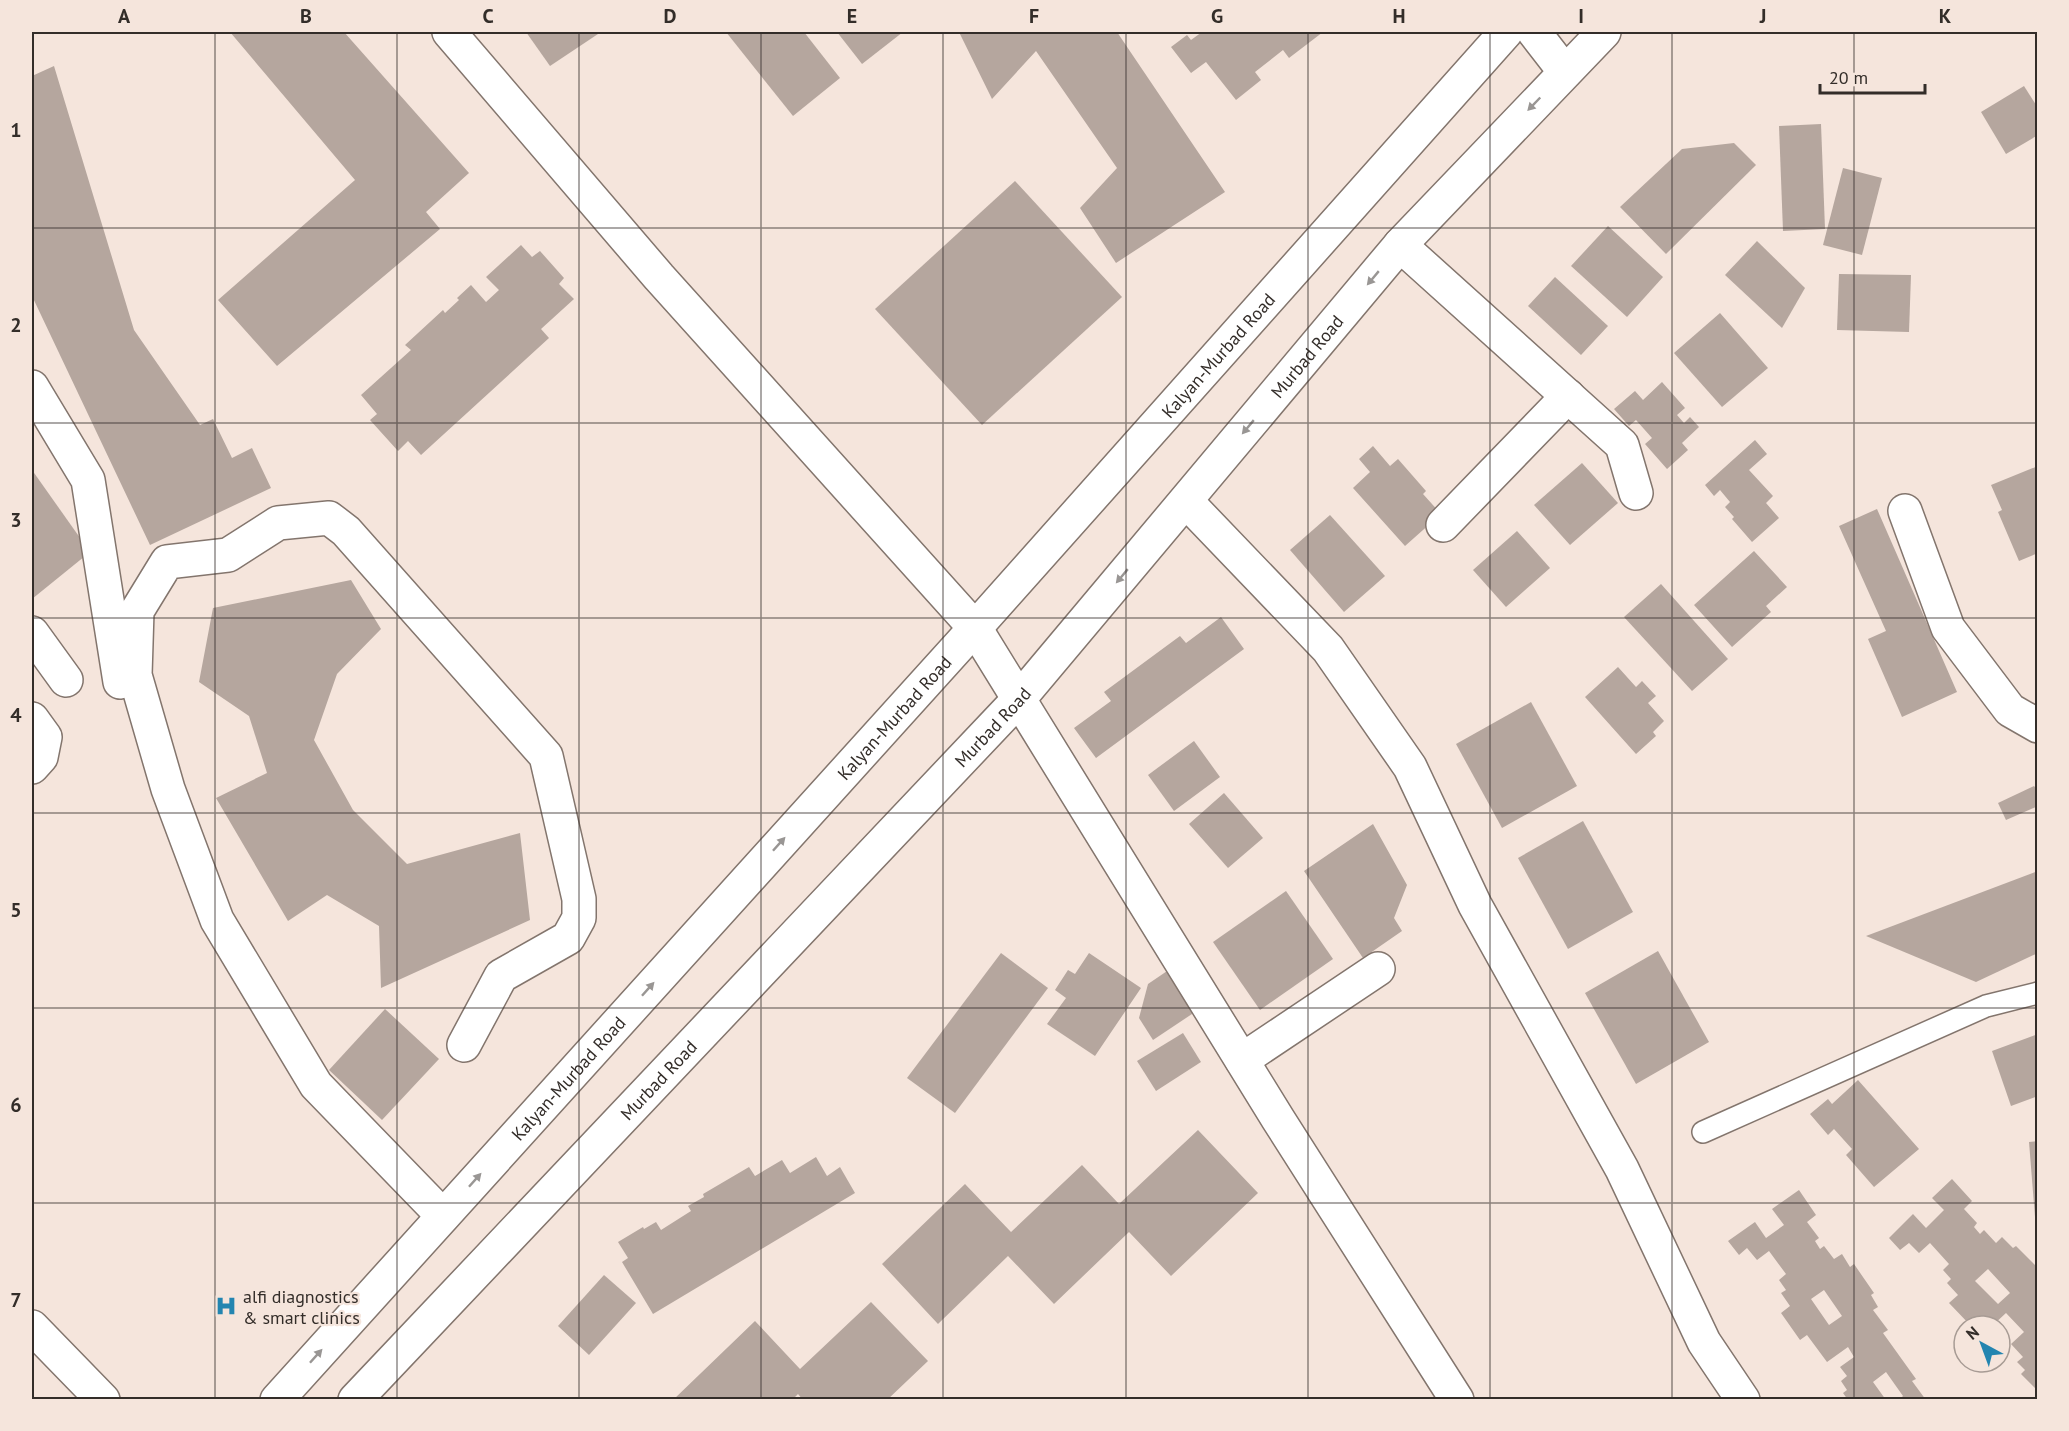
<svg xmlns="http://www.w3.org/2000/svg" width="2069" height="1431" font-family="'PT Sans',sans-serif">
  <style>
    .building { fill: #b5a69e; fill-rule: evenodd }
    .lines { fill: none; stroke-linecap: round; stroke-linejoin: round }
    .lane-casing { stroke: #83756d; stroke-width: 24 }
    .street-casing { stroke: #83756d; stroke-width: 36 }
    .secondary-casing { stroke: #83756d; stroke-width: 36 }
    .highway-casing { stroke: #83756d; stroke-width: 36 }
    .lane { stroke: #fff; stroke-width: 21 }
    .street { stroke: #fff; stroke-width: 33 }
    .secondary { stroke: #fff; stroke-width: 33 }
    .highway { stroke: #fff; stroke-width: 33 }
    .oneway { fill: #999694 }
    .grid { fill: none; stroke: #332d29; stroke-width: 1.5; stroke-opacity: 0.55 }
    .labels { text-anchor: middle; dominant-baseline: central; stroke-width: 4.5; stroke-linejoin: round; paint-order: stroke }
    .street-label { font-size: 18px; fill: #332d29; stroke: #f5e5dc }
    .poi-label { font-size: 18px; fill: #332d29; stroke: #f5e5dc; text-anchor: start }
    .neatline { fill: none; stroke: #332d29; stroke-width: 2 }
    .grid-label { font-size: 20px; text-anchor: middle; font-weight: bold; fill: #332d29 }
  </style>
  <rect width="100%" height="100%" fill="#f5e5dc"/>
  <g class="building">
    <polygon points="230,32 344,32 469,173 426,212 440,229 277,366 218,300 355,180"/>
    <polygon points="526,32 601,32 550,66"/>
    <polygon points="726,32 804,32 840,78 793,116"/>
    <polygon points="837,32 903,32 862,64"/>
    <polygon points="959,32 1117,32 1225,192 1116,263 1080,208 1117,168 1036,51 992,99"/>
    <polygon points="1202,32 1323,32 1289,58 1283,50 1255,72 1261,80 1236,100 1206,62 1191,73 1171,47 1187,35 1191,40"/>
    <polygon points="54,66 134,330 200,425 213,419 232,458 252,448 271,488 150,545 32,296 32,76"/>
    <polygon points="2024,86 2038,108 2038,135 2006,154 1981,112"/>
    <polygon points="1821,124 1825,229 1783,231 1779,126"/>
    <polygon points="1734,143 1756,165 1666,254 1620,207 1682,149"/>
    <polygon points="1843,168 1882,178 1862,255 1823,245"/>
    <polygon points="1015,181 1122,297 982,425 875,309"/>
    <polygon points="1608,226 1663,277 1627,317 1571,266"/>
    <polygon points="1757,241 1805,288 1782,328 1725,275"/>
    <polygon points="521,245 532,257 540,251 564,278 559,284 574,299 541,329 549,338 421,455 408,441 398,451 370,420 377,414 361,395 411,350 405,345 443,310 445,313 459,300 457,298 471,285 486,302 499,290 486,277"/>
    <polygon points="1839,274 1911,275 1909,332 1837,330"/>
    <polygon points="1555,277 1608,326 1581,355 1528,306"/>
    <polygon points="1720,313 1768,368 1722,407 1674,353"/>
    <polygon points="1662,382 1685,408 1677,415 1684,423 1690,417 1699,427 1682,443 1688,450 1667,469 1645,444 1652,438 1636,420 1629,426 1614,409 1635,391 1643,400"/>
    <polygon points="1755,440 1767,454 1749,470 1773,496 1766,503 1779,518 1752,542 1732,519 1734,517 1725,507 1730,502 1720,490 1714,496 1705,485"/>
    <polygon points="1373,446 1390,466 1398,459 1426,491 1423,494 1441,514 1405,546 1353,488 1370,472 1359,459"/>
    <polygon points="1582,463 1618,503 1570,545 1534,505"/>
    <polygon points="2038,466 2038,553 2019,561 1998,512 2002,510 1991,485"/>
    <polygon points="32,470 90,552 32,599"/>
    <polygon points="1877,509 1957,692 1902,717 1868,639 1886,631 1839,526"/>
    <polygon points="1330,515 1385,576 1344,612 1290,550"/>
    <polygon points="1517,531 1550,568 1506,607 1473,570"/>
    <polygon points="1754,551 1787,587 1766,606 1771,612 1732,647 1694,605"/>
    <polygon points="351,580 381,629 337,674 314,740 353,810 407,864 520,833 530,920 381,988 379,926 327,895 288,921 216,798 267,773 249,716 199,682 213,608"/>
    <polygon points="1661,584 1728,659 1692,691 1624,617"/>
    <polygon points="1221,617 1244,649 1096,758 1074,728 1111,701 1104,692 1180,636 1186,643"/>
    <polygon points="1618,667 1636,687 1642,681 1656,696 1648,703 1664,721 1653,732 1656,736 1636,754 1585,697"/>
    <polygon points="1531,702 1577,786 1502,828 1456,744"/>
    <polygon points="1194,741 1220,777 1174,811 1148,775"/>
    <polygon points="2034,786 2038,791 2038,806 2006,820 1998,803"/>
    <polygon points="1224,793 1263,838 1228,868 1189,824"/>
    <polygon points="1583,821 1633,912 1568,949 1518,858"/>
    <polygon points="1373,824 1407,885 1394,918 1402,931 1363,958 1304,871"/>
    <polygon points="2038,871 2038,953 1976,982 1866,936"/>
    <polygon points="1286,891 1333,959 1260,1010 1213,942"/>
    <polygon points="1658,951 1709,1042 1636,1084 1585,993"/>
    <polygon points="1001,953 1048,988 955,1113 907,1078"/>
    <polygon points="1089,953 1141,988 1095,1056 1047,1024 1066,998 1055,990 1068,970 1075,974"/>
    <polygon points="1176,965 1204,1006 1153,1040 1139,1018 1148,984"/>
    <polygon points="385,1009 439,1059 382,1120 329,1070"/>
    <polygon points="1183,1033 1201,1062 1156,1091 1137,1061"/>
    <polygon points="2038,1034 2038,1096 2011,1106 1992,1051"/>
    <polygon points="1858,1080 1919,1149 1874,1187 1846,1155 1852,1149 1834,1129 1828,1135 1810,1114 1828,1099 1832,1104"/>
    <polygon points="1198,1130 1258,1193 1171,1276 1129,1232 1054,1304 1008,1256 938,1324 882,1264 965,1184 1011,1232 1082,1165 1119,1204"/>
    <polygon points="2038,1141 2038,1216 2035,1217 2029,1142"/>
    <polygon points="816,1157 827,1176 840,1167 855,1193 653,1314 622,1262 628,1258 618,1242 643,1227 644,1229 656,1222 661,1230 691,1211 688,1206 704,1197 703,1194 749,1167 755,1176 782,1160 790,1173"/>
    <path d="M1952,1179L1972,1201L1964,1209L1977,1223L1974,1227L1980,1234L1984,1230L1996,1243L2002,1237L2013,1248L2016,1246L2038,1268L2036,1274L2038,1276V1391L2021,1374L2025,1370L2017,1362L2023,1357L2011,1344L2024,1332L2006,1313L1992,1326H1983L1978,1321L1971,1326L1949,1303L1958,1295L1947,1283L1951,1279L1943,1270L1949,1264L1930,1243L1919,1253L1909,1243L1900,1250L1889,1238L1913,1214L1926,1228L1944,1210L1932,1198ZM1988,1269L2010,1293L1998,1304L1975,1281Z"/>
    <path d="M1799,1190L1816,1215L1807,1222L1819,1238L1815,1241L1820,1249L1824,1246L1834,1259L1842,1254L1850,1267L1854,1264L1874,1293L1871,1295L1878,1307L1873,1310L1888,1330L1883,1333L1916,1379L1912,1381L1926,1400H1899L1903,1396L1886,1372L1873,1382L1886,1400H1848L1843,1393L1847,1390L1841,1381L1847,1376L1840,1367L1854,1357L1848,1347L1827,1362L1807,1335L1800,1340L1781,1313L1790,1306L1781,1293L1786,1290L1779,1280L1786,1274L1769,1251L1757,1260L1747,1248L1739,1255L1728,1241L1755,1222L1766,1238L1784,1225L1772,1209ZM1824,1290L1842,1316L1829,1325L1811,1299Z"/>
    <polygon points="604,1275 636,1303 589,1355 558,1326"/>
    <polygon points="871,1302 928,1361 887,1400 803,1400 798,1394 792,1400 673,1400 755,1321 800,1369"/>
  </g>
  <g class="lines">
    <defs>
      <polyline id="lane" points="1703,1132 1986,1006 2038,993"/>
      <g id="street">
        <polyline points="1400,245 1622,445 1636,493"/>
        <polyline points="32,387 88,480 120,682"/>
        <polyline points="1186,501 1328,649 1410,767 1475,905 1622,1169 1704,1342 1743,1400"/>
        <polyline points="1905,511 1948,628 2010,710 2038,726"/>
        <polyline points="1443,525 1568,396"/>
        <polyline points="32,633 66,680"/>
        <polyline points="32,719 45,737 41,757 32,767"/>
        <polyline points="1242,1060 1378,969"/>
        <polyline points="443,1216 316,1085 217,920 168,789 135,675 137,611 167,562 228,555 278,523 329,518 346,531 546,756 579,899 579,918 568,938 501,976 464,1045"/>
      </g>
      <g id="secondary">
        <polyline points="449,32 659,277 975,628 1278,1119 1457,1400"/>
        <polyline points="1534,32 1565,72"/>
        <polyline points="32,1327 103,1400"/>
      </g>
      <g id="highway">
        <path id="s1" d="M277,1400L975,628L1506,32"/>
        <path id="s2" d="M355,1400L1019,699L1400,245L1604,32"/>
      </g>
    </defs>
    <use href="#lane" class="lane-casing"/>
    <use href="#street" class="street-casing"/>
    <use href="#secondary" class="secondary-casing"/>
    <use href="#highway" class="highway-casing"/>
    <use href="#lane" class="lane"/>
    <use href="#street" class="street"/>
    <use href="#secondary" class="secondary"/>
    <use href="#highway" class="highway"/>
  </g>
  <defs><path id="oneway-solid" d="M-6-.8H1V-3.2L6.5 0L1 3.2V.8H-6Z" transform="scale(1.5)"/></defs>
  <g class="oneway">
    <use href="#oneway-solid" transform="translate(1534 104) rotate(134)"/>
    <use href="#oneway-solid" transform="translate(1373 278) rotate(130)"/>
    <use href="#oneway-solid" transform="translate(1248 427) rotate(130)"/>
    <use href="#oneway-solid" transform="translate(1122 576) rotate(130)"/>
    <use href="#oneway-solid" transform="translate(779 844) rotate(-48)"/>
    <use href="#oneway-solid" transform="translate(648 989) rotate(-48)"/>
    <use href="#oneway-solid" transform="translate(475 1180) rotate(-48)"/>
    <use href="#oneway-solid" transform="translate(316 1356) rotate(-48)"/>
  </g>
  <path class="grid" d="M215,32V1400M397,32V1400M579,32V1400M761,32V1400M943,32V1400M1126,32V1400M1308,32V1400M1490,32V1400M1672,32V1400M1854,32V1400M32,228H2038M32,423H2038M32,618H2038M32,813H2038M32,1008H2038M32,1203H2038"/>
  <defs>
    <symbol id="hospital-bare" viewBox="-9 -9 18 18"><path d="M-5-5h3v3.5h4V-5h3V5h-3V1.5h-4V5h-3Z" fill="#2385b0" stroke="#f5e5dc" stroke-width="2.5" paint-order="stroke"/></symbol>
  </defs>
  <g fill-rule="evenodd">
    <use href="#hospital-bare" x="211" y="1291" width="30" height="30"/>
  </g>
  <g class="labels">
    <g class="street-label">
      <text stroke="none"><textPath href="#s1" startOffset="1406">Kalyan-Murbad Road</textPath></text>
      <text stroke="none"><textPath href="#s2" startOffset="1413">Murbad Road</textPath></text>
      <text stroke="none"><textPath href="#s1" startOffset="920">Kalyan-Murbad Road</textPath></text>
      <text stroke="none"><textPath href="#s2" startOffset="927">Murbad Road</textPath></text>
      <text stroke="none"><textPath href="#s1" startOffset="434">Kalyan-Murbad Road</textPath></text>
      <text stroke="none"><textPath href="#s2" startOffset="441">Murbad Road</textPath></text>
    </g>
    <g class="poi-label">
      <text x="243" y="1296">alfi diagnostics<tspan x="243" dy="21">&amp; smart clinics</tspan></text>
    </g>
  </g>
  <rect width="2069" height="1431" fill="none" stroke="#f5e5dc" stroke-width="66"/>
  <g transform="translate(1982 1344) rotate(319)"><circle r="28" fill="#f5e5dc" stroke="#a79b94" stroke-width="1.5"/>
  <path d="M0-4.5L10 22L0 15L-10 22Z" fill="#2385b0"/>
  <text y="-9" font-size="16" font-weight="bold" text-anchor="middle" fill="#332d29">N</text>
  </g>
  <path d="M1820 84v9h105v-9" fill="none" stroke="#332d29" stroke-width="3"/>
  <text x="1829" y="84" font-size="18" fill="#332d29" stroke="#f5e5dc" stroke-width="4.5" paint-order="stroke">20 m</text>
  <rect x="33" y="33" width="2003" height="1365" class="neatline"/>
  <g class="grid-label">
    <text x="124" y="23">A</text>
    <text x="306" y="23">B</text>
    <text x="488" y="23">C</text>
    <text x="670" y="23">D</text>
    <text x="852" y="23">E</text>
    <text x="1034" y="23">F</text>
    <text x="1217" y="23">G</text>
    <text x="1399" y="23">H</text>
    <text x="1581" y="23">I</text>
    <text x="1763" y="23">J</text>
    <text x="1945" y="23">K</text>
    <text x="16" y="137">1</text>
    <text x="16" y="332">2</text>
    <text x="16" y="527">3</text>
    <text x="16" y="722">4</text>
    <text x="16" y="917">5</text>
    <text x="16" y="1112">6</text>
    <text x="16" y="1307">7</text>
  </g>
</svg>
